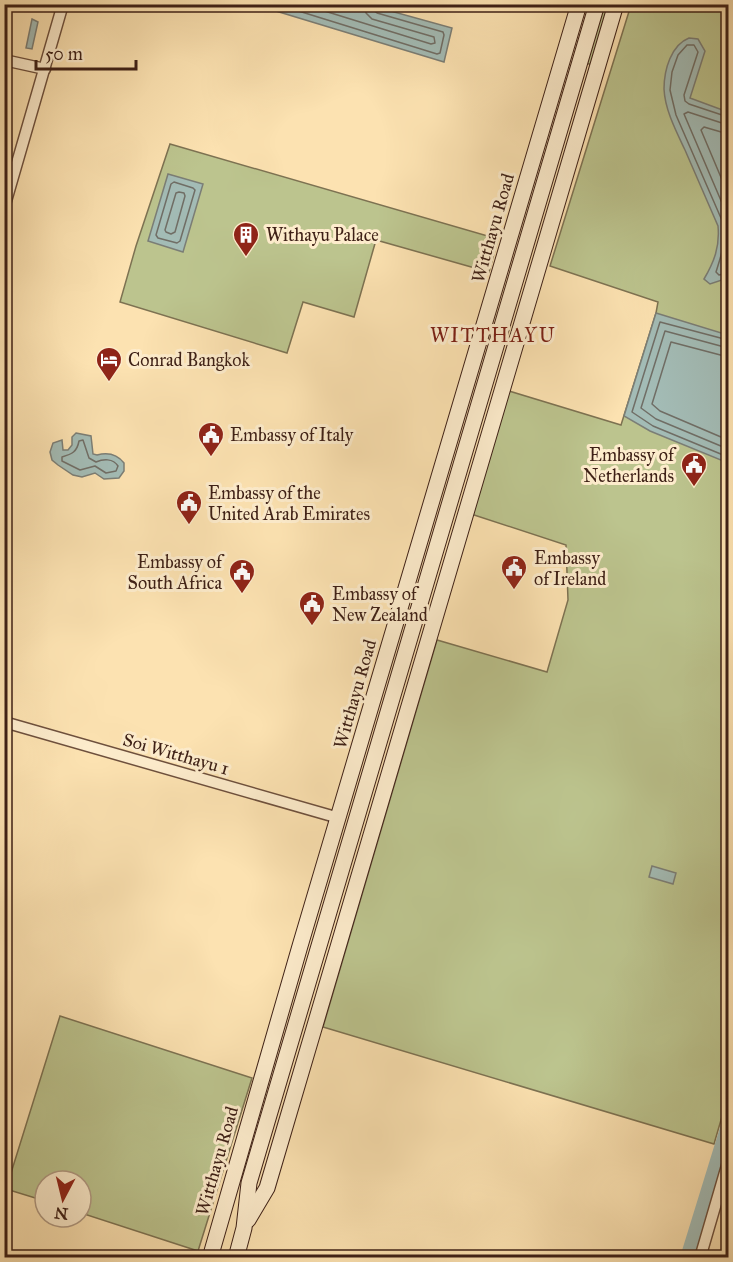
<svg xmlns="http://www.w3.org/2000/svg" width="733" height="1262" font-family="'IM FELL Great Primer',serif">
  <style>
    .green { fill: #bcc48e; stroke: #7d7252; stroke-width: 1.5 }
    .water { fill: #a3bcb6; stroke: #7b7e76; stroke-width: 1.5 }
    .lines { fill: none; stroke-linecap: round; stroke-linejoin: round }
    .shore { stroke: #706e66; stroke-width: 1.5 }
    .canal { stroke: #a3bcb6; stroke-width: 14 }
    .street-casing { stroke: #6e503d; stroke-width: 13 }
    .secondary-casing { stroke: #3e2016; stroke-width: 17 }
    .street { stroke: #fdeccc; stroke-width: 10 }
    .secondary { stroke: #fdeccc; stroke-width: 15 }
    .labels { text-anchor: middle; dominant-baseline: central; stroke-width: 6; stroke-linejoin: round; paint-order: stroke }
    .street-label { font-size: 18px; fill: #3e2016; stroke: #fdeccc }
    .poi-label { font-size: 18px; fill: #3e2016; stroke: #fdeccc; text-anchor: start }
    .neighbourhood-label { font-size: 20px; letter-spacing: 1.5px; fill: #7a1f14; stroke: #fdeccc }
  </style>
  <rect width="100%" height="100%" fill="#fce2b1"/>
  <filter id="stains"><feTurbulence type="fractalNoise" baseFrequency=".00333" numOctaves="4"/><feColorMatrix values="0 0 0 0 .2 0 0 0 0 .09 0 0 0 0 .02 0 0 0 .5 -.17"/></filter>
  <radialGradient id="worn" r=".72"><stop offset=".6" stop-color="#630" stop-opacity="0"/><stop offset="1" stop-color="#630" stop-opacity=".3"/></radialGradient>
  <g class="green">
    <polygon points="603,5 611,5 591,65 587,63"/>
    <polygon points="631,5 728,5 728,1096 714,1144 323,1027 437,640 547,672 568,600 566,545 471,514 509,391 621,425 656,313 658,302 550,266"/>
    <polygon points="170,144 498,239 489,272 376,240 354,317 303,302 287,353 120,302 136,246"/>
    <polygon points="60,1016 252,1078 198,1251 81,1213 81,1181 45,1181 45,1201 6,1189"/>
  </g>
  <g class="water">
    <polygon points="256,5 369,5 452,28 444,62"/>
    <polygon points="32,19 38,22 32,49 26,48"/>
    <path d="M689,38L698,39L705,51L690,98L728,112V278L710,284L704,279C714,262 720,247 718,226C707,201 696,175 685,150C676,131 665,110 664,89C664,70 671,45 689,38Z"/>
    <polygon points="168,174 203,184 183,252 148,241"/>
    <polygon points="656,313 728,335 728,463 650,431 624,416"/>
    <path d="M76,433L91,436L93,454L97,455C108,452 117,454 124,463V471L119,478L104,479L95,473L82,477L73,475L58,465L52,460L50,452L53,443L62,440L63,450H68L72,445V437Z"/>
    <polygon points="652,866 676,873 673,884 649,877"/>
  </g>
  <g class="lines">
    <g class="shore">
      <polyline points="276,4 437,54 440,53 444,35 443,32 377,13 373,10 373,4"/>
      <polyline points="302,4 431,44 435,43 434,37 372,19 366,13 365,4"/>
      <path d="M728,117L689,104L685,101L684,95L698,52L694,45H687L678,55L672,72L670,90L676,115L724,225C726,242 721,256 716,272L719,275L728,273"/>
      <polyline points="728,125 688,112 684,114 728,217"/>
      <polyline points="728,134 704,127 701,130 728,194"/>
      <polygon points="174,182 193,188 195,190 180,241 177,243 158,238 156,235 171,184"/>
      <polygon points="179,192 184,193 185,196 175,232 171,234 166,232 165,230 176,193"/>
      <polyline points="728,340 660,322 632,412 653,426 728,457"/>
      <polyline points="728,348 665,331 641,408 656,419 728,449"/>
      <polyline points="728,357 671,342 652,404 660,411 728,440"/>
      <path d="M83,440L89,458L96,462C103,459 113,458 118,466L116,471L106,473L95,466L80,470L62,461V457C72,454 77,452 79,441Z"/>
    </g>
    <polyline class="canal" points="687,1258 728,1125"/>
    <defs>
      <g id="street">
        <polyline points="4,60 45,69"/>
        <polyline points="4,208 63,4"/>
        <polyline points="4,722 339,818"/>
        <polyline points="700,1258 728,1162"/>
      </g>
      <g id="secondary">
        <polyline points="248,1220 267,1188 616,4"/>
        <polyline points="210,1258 300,946 579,4"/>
        <polyline points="236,1258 244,1228 249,1183 597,4"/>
      </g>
    </defs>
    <use href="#street" class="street-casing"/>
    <use href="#secondary" class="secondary-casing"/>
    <use href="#street" class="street"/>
    <use href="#secondary" class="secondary"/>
  </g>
  <defs>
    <symbol id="building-pin" viewBox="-11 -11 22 30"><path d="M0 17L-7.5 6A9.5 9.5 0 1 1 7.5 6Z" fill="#8f2418" stroke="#fdeccc"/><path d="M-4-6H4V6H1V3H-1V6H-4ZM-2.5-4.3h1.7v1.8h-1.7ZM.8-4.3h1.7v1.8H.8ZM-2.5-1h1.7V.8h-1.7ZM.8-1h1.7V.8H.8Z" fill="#fff"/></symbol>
    <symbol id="hotel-pin" viewBox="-11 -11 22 30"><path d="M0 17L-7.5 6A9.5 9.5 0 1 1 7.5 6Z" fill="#8f2418" stroke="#fdeccc"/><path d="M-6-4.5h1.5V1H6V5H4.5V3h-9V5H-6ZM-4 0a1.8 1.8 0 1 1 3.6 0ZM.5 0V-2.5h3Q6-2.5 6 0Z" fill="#fff"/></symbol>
    <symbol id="civic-pin" viewBox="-11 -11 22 30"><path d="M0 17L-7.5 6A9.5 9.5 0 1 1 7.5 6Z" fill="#8f2418" stroke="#fdeccc"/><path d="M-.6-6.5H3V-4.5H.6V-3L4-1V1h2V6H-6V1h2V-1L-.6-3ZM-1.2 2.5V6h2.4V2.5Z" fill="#fff"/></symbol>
  </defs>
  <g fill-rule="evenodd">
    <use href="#building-pin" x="231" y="220" width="30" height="40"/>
    <use href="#hotel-pin" x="94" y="345" width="30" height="40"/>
    <use href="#civic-pin" x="196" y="420" width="30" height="40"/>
    <use href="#civic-pin" x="679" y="450" width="30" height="40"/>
    <use href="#civic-pin" x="174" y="488" width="30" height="40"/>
    <use href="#civic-pin" x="499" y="553" width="30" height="40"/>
    <use href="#civic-pin" x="227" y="557" width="30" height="40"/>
    <use href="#civic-pin" x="297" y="589" width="30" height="40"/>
  </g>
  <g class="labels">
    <g class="street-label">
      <text transform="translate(493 228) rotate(-74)">Witthayu Road</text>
      <text transform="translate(355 694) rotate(-74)">Witthayu Road</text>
      <text transform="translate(176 754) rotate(16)">Soi Witthayu 1</text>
      <text transform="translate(217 1161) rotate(-74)">Witthayu Road</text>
    </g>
    <g class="poi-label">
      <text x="266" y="235">Withayu Palace</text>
      <text x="128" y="360">Conrad Bangkok</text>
      <text x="230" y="435">Embassy of Italy</text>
      <text x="674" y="455" text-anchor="end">Embassy of<tspan x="674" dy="21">Netherlands</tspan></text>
      <text x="208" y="493">Embassy of the<tspan x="208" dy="21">United Arab Emirates</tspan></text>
      <text x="534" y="558">Embassy<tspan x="534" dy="21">of Ireland</tspan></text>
      <text x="222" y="562" text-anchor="end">Embassy of<tspan x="222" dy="21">South Africa</tspan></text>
      <text x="332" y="594">Embassy of<tspan x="332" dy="21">New Zealand</tspan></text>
    </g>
    <g class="neighbourhood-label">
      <text x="493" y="335">WITTHAYU</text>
    </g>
  </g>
  <rect width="733" height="1262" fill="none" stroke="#fce2b1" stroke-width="24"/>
  <rect x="6" y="6" width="721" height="1250" fill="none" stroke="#3e2016" stroke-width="3"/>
  <rect x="12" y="12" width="709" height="1238" fill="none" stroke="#3e2016" stroke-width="1.5"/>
  <g transform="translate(63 1199) rotate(187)"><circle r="28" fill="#fdeccc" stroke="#b19a83" stroke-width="1.5"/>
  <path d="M0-4.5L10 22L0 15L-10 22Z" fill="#8f2418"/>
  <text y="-9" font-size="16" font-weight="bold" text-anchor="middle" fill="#3e2016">N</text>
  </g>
  <path d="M36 60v9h100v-9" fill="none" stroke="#3e2016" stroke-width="3"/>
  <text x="45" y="60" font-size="18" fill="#3e2016" stroke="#fdeccc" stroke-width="4.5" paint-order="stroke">50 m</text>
  <rect width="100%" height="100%" filter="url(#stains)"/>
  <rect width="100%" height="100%" fill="url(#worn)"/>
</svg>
